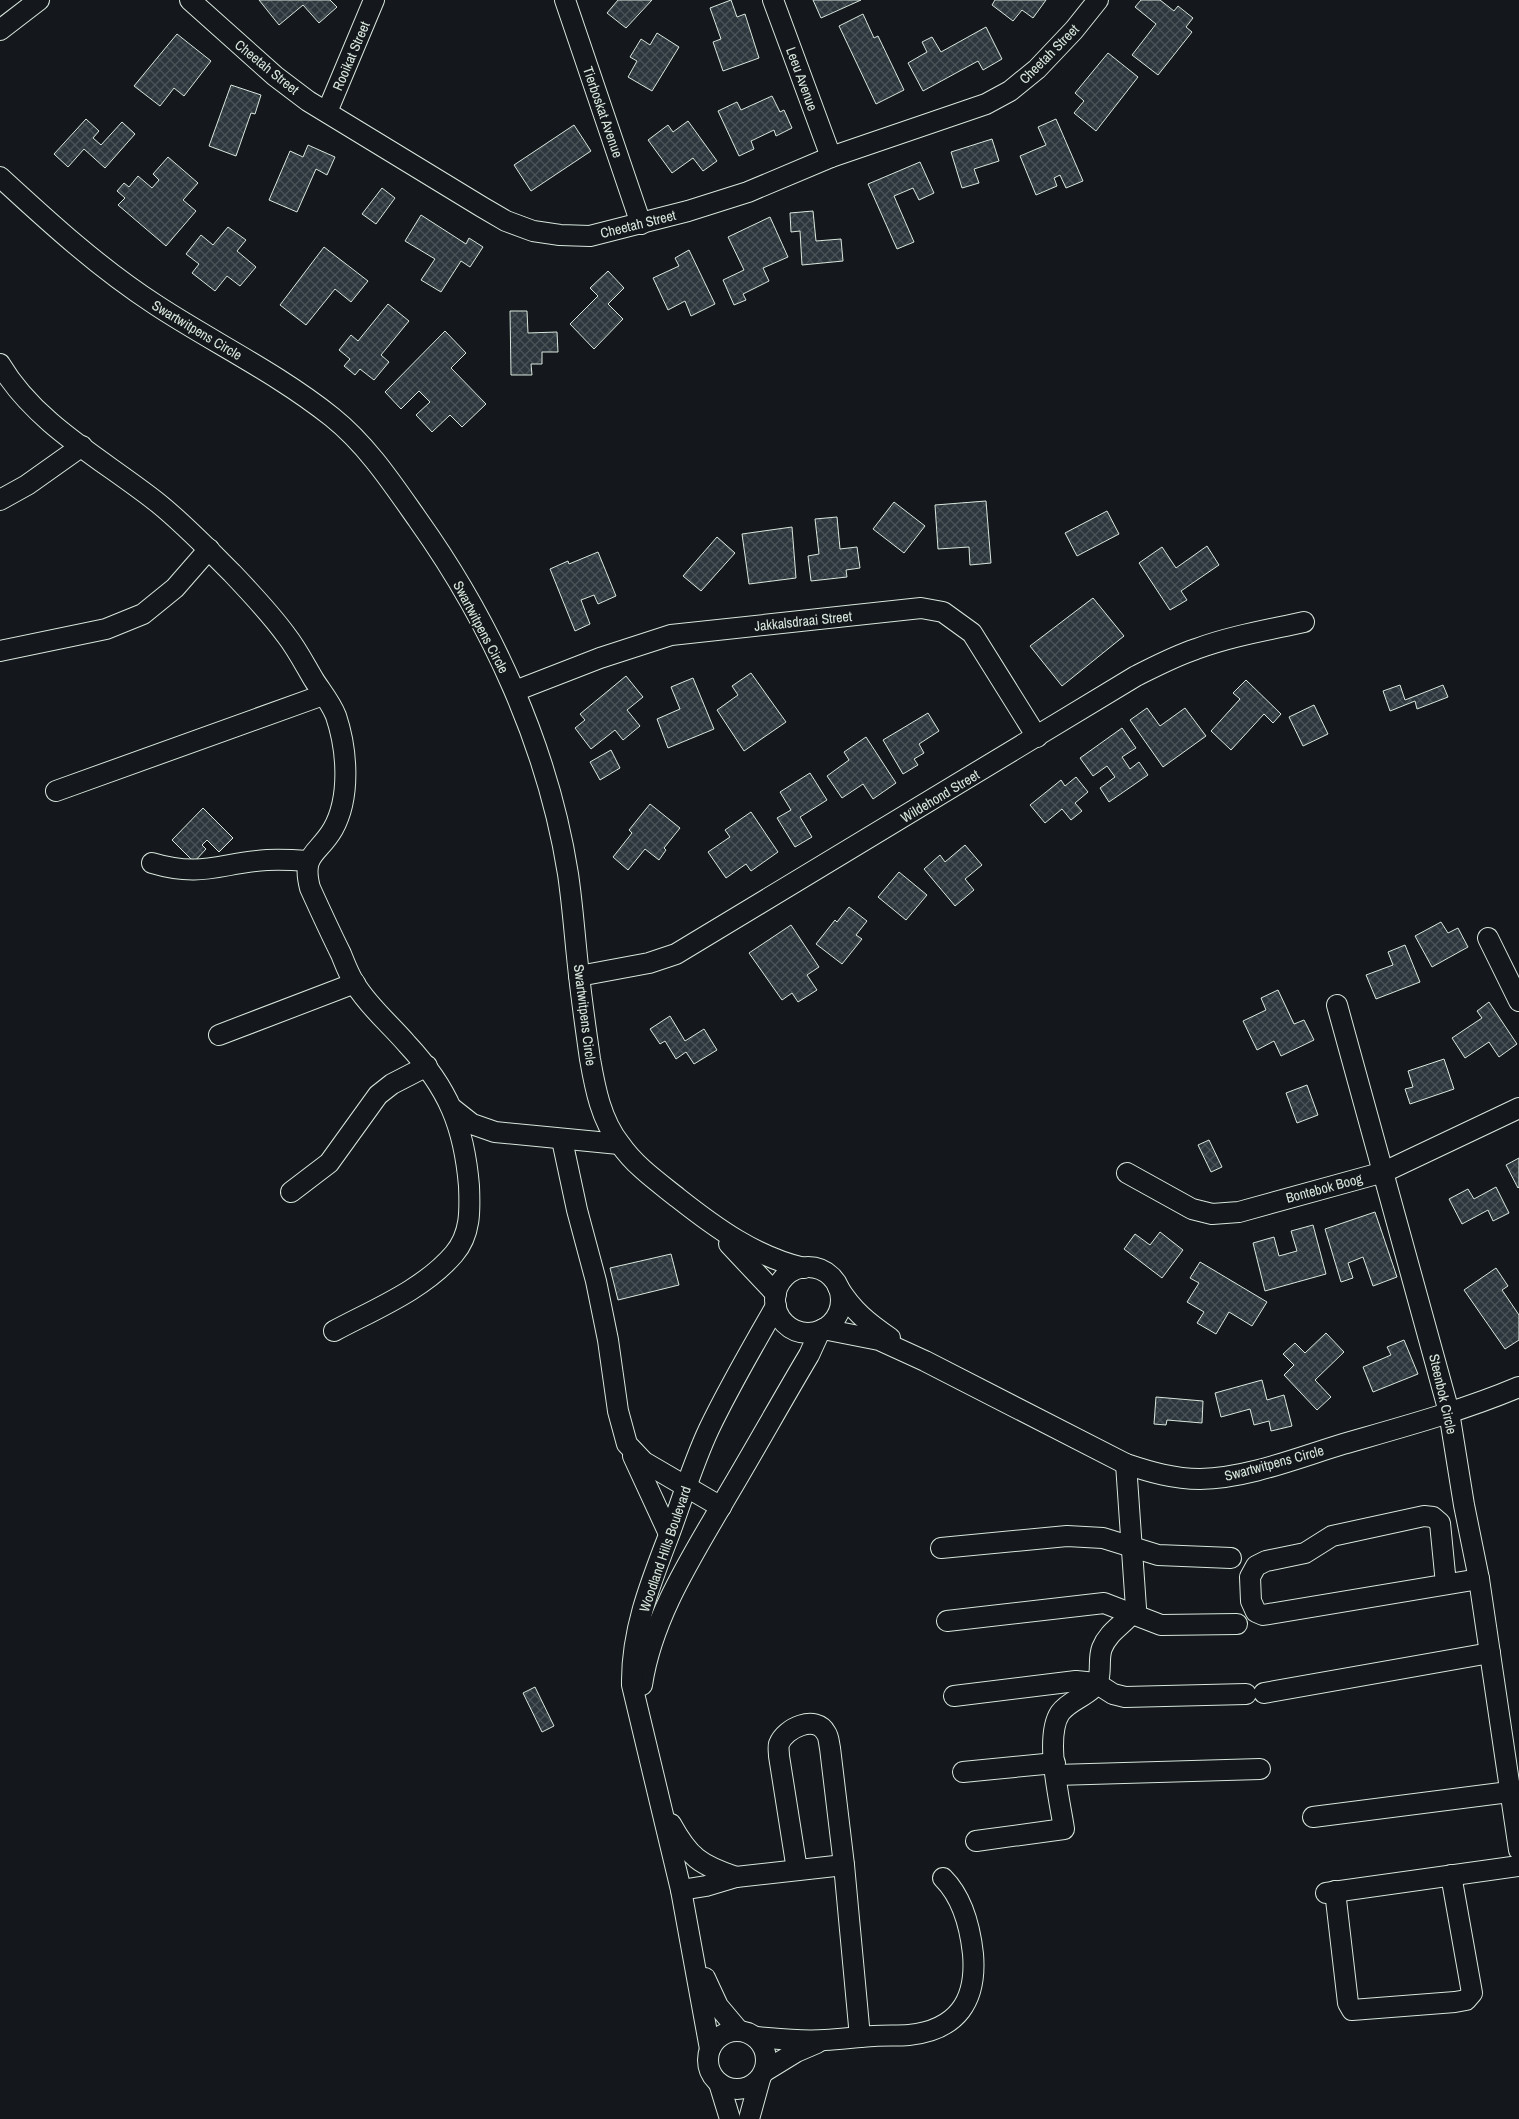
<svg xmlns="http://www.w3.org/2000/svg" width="1519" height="2119" font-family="'Archivo Narrow',sans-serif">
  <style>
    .building { fill: url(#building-cross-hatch); stroke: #d8e6dc }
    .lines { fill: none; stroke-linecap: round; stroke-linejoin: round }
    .minor-casing { stroke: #d8e6dc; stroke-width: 22 }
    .minor { stroke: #14181c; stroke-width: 20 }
    .labels { text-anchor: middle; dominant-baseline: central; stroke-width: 4; stroke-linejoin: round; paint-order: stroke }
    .street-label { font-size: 14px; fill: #d8e6dc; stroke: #14181c }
  </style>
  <defs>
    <pattern id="building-cross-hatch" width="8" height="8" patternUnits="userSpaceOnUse" patternTransform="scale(1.25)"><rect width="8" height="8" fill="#2c363c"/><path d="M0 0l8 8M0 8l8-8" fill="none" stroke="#4a5358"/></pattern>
  </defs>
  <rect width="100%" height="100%" fill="#14181c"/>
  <g class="building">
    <polygon points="259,0 330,0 337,7 319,23 303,5 279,25"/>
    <polygon points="618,0 652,0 626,28 607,13"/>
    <polygon points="731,0 737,17 745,14 759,58 723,71 713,42 721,39 710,8"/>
    <polygon points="813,0 861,0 821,18"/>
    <polygon points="995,0 1046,0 1033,18 1022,10 1013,21 992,5"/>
    <polygon points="1141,0 1160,0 1174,11 1178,6 1193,18 1186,27 1192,32 1158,75 1132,55 1156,24 1135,7"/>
    <polygon points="863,14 874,38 878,36 904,90 876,104 839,26"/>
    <polygon points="986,27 1002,59 983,70 978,61 923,91 908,63 927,52 922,42 932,37 941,52"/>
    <polygon points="657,33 679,47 652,91 628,77 637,61 630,57 641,39 650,45"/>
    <polygon points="177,34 211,61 184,96 174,88 160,106 134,86"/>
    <polygon points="1108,53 1138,77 1096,131 1074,113 1084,101 1075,93"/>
    <polygon points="231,85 261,95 255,114 251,113 236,156 209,146"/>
    <polygon points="772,96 780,112 784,110 792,128 776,136 774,130 751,141 754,149 739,156 718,111 737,102 741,110"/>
    <polygon points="86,119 99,131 93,138 101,145 122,122 135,134 105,168 84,149 68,167 54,154"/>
    <polygon points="1056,119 1083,181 1066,188 1060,175 1054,178 1057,186 1036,195 1020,156 1046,145 1038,127"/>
    <polygon points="688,121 717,161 703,171 693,158 672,173 648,140 668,125 673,132"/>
    <polygon points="574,125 591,151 531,191 514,165"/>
    <polygon points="992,139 999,161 974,169 979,183 962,188 951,152"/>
    <polygon points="308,145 335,157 327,175 316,169 297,212 269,200 290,151 303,157"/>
    <polygon points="168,157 198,183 183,200 196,211 166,246 118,205 125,198 117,191 124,183 129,187 138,176 152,188 159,180 153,174"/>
    <polygon points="920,162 934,193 919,200 913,188 894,196 914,242 897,249 868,184"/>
    <polygon points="382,188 395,198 376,224 362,214"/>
    <polygon points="813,211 816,241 841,239 843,261 802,265 800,231 791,232 790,213"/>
    <polygon points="421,215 466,244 469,238 483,247 470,267 461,261 441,292 421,280 435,259 405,241"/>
    <polygon points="770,217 788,257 763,268 769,281 743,294 746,300 734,305 723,280 744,270 728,237"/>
    <polygon points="228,227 246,240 237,251 256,267 240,286 227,276 215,291 192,273 199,264 186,254 201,235 213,245"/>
    <polygon points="324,247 368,281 351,302 335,289 306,325 280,305"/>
    <polygon points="689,250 715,304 691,316 685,301 668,310 653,278 679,266 675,258"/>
    <polygon points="608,271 624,288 608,304 623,319 594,349 570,324 598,296 590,288"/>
    <polygon points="388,304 409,321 381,355 389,362 374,380 360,369 355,375 344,366 350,359 339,350 351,335 358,341"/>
    <polygon points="510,311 527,311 528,333 557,332 558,352 542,352 542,364 531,364 532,375 511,375"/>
    <polygon points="445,331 466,353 451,368 486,404 462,427 450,415 432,432 416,415 430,402 419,391 401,409 385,392"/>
    <polygon points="986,501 991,563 970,565 969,547 938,549 935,505"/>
    <polygon points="894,502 925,526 904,553 873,529"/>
    <polygon points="1107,511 1119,534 1077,556 1065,533"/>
    <polygon points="837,517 840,549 857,547 860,568 846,570 847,577 811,581 808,556 819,554 815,519"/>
    <polygon points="792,527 796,578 749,584 742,534"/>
    <polygon points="717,537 735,553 701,591 683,576"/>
    <polygon points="1207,546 1219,565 1181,591 1187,600 1170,610 1139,563 1162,547 1176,568"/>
    <polygon points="598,552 616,596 598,604 594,595 581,600 590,624 575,631 550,569 568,561 569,564"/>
    <polygon points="1093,598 1124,636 1062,686 1030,646"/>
    <polygon points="751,673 786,722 744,751 717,710 738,695 732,686"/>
    <polygon points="626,676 643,697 627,710 640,726 623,740 615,730 591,749 575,728 585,720 580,714"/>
    <polygon points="693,678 714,729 668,748 657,719 680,709 671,687"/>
    <polygon points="1246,680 1281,714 1273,723 1264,714 1231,750 1211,731 1240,699 1233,693"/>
    <polygon points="1400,685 1405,700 1443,685 1448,697 1417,709 1415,701 1390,711 1383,691"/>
    <polygon points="1314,705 1328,734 1303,746 1289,717"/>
    <polygon points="1147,708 1160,726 1185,708 1206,736 1163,767 1130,720"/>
    <polygon points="928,713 939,731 919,744 924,753 914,759 918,765 903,774 883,740"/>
    <polygon points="1122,728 1136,748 1122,757 1130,769 1139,762 1148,775 1109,802 1100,788 1115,777 1107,766 1093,776 1080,758"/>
    <polygon points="866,737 896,783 873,799 863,784 842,798 827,776 849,760 844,752"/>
    <polygon points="611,750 620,768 600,780 590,762"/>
    <polygon points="810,773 827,800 800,817 812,837 795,847 777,818 791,810 780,792"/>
    <polygon points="1076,777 1088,792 1075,803 1082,811 1071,820 1062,809 1045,823 1030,805 1061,780 1065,786"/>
    <polygon points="650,804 680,828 664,848 666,850 659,860 645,849 628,870 613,857 632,833 629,830"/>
    <polygon points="203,808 233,838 219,852 207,840 202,845 206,849 194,862 172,840"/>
    <polygon points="751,812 778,852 751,871 746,864 726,878 708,852 730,837 725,830"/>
    <polygon points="965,845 982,865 965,879 974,890 955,906 924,869 940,855 945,862"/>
    <polygon points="899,872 927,895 906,920 878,897"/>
    <polygon points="849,907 867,921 856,935 862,939 842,964 816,944 835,920 837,922"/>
    <polygon points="1441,922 1448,933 1458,928 1468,947 1432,967 1415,936"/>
    <polygon points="791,925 819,967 807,975 817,990 798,1002 792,993 782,1000 749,953"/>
    <polygon points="1405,945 1420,982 1376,999 1366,975 1393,965 1388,952"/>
    <polygon points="1278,990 1294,1024 1304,1020 1314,1040 1281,1056 1274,1041 1257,1050 1243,1021 1266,1010 1261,998"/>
    <polygon points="1489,1002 1517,1044 1499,1057 1489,1042 1465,1058 1452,1038 1482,1018 1477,1011"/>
    <polygon points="670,1016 685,1041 704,1029 717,1050 694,1064 686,1052 676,1059 665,1041 660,1044 650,1029"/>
    <polygon points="1444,1059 1454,1089 1410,1104 1405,1089 1413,1087 1408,1071"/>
    <polygon points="1307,1085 1318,1115 1297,1123 1286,1093"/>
    <polygon points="1209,1140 1222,1167 1211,1172 1198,1145"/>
    <polygon points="1519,1158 1519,1187 1518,1188 1506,1165"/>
    <polygon points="1496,1187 1509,1213 1493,1221 1488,1210 1462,1224 1449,1199 1468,1189 1474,1199"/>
    <polygon points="1375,1212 1397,1277 1373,1286 1363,1257 1348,1263 1353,1278 1341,1282 1325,1229"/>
    <polygon points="1313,1225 1326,1274 1265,1291 1253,1243 1274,1237 1279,1256 1297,1251 1291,1231"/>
    <polygon points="1160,1232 1183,1250 1162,1278 1124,1249 1135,1234 1150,1245"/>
    <polygon points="671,1254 679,1285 618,1300 610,1268"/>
    <polygon points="1200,1262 1267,1302 1252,1326 1229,1312 1216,1334 1197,1323 1204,1312 1187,1302 1199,1283 1190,1278"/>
    <polygon points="1496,1268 1508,1286 1502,1290 1519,1315 1519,1340 1505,1349 1464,1290"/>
    <polygon points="1326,1333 1344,1352 1315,1380 1331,1397 1317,1410 1284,1375 1294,1365 1283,1354 1295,1343 1305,1353"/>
    <polygon points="1404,1340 1418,1374 1373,1392 1363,1367 1391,1355 1387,1347"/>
    <polygon points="1262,1380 1267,1400 1284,1395 1292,1426 1271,1431 1269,1421 1254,1425 1250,1409 1221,1417 1215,1393"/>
    <polygon points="1156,1397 1203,1401 1202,1423 1167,1420 1166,1425 1154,1424"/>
    <polygon points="535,1687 554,1726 542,1732 523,1693"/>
  </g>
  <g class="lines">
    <defs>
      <g id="minor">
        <polyline points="190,0 275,76 308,101 482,207 506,221 533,231 560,235 590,236 688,211 748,192 831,157 986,104 1010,91 1037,69 1074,30 1098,0"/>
        <polyline points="565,0 641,224"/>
        <polyline points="773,0 831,157"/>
        <polyline points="0,30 39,0"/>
        <polyline points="327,112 374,0"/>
        <path d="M0,177C50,223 99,268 156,305C214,343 277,373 332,417C367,445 392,483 418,520C492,624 548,747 568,874C573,908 575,941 579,975C582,1003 586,1031 590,1059C595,1088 601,1120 620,1144C635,1166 658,1182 678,1198C716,1228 756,1257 804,1268"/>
        <path d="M0,364C36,425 104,460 158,503C184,524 208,549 232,573C251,593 270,613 286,635C297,649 305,665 314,680C321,691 331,703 336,716C347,749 351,797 333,829C318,855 301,853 310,888C320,910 330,932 341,954C345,964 349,975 355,984C369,1007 390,1024 407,1044C448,1088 464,1126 469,1186C470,1210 471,1234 454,1254C423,1290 375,1309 334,1331"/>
        <polyline points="0,500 27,485 82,446"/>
        <polyline points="0,651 106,629 143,614 175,588 209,549"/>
        <polyline points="515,691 600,658 671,635 921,608 943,612 972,633 1037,737"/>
        <polyline points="56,791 323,695"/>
        <path d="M152,863C202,878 220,863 267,860C281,859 295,860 309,861"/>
        <polyline points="1488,938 1519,1001"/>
        <path d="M579,976L649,963L676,954L1136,676C1156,666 1175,656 1196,649C1231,636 1268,630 1304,622"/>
        <polyline points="1337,1005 1449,1412 1464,1505 1479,1579 1519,1850"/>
        <polyline points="219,1035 355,983"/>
        <polyline points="453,1109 472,1124 495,1132 619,1144"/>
        <polyline points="562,1140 577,1210 596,1281 608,1340 618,1411 627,1444 644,1462 721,1507"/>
        <polyline points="1127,1173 1192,1209 1212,1214 1239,1212 1384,1172 1519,1108"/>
        <polyline points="291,1192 329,1163 378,1095 392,1084 427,1066"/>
        <polyline points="729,1244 776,1294"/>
        <circle cx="808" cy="1300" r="33"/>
        <path d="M838,1287C853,1311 867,1322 890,1338"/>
        <path d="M823,1329L879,1340L925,1361L1126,1464C1150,1472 1174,1479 1200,1479C1248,1478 1297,1458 1343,1444C1402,1427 1462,1411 1519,1387"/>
        <polyline points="633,1456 669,1534"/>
        <polyline points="941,1548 1067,1536 1103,1538 1158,1555 1231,1558"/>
        <polyline points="1446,1584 1440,1523 1433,1517 1424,1516 1332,1536 1305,1553 1266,1561 1256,1566 1250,1577 1251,1601 1256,1612 1263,1615 1479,1579"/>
        <polyline points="947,1621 1104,1603 1161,1625 1237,1624"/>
        <path d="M642,1685C652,1617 693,1555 727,1496C755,1449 781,1402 809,1355L820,1331"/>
        <polyline points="1264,1693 1490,1653"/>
        <polyline points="954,1696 1076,1681 1096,1683 1113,1694 1125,1697 1246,1694"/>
        <polyline points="963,1772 1055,1763"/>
        <polyline points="1056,1775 1260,1769"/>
        <polyline points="1313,1817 1509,1792"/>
        <path d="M671,1824C689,1857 700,1865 736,1877"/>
        <path d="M976,1841L1064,1829C1060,1801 1044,1737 1060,1713C1069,1701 1083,1698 1093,1688C1104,1678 1097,1661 1102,1648C1109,1630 1126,1624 1136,1608L1126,1464"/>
        <path d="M797,1870L779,1756C779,1752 778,1748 779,1744C785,1728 816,1714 826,1733C829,1737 829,1744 830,1748L844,1865L860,2037"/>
        <polyline points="681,1890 706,1886 736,1877 844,1865"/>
        <polyline points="1335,1891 1348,2003 1352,2010 1455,2002 1466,2000 1472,1993 1451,1875"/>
        <polyline points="1326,1893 1519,1866"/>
        <polyline points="705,1978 718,2006 739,2031"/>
        <circle cx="737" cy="2060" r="29"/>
        <path d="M756,2037C779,2039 802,2042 825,2040C841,2039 858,2037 874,2036C886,2035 897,2036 909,2035C957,2030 977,2001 973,1954C970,1926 963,1898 943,1878"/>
        <path d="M710,2049L681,1890L632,1685C631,1632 650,1584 669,1535C682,1500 693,1463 709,1429C729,1387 753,1346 776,1306"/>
        <polyline points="765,2071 796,2052 817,2043"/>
        <polyline points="719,2083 730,2119"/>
        <polyline points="749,2119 760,2079"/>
      </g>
    </defs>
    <use href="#minor" class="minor-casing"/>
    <use href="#minor" class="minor"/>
  </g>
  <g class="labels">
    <g class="street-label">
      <text transform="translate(1049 54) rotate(-45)">Cheetah Street</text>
      <text transform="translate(351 56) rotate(-67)">Rooikat Street</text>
      <text transform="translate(267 67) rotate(39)">Cheetah Street</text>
      <text transform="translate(802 79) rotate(70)">Leeu Avenue</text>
      <text transform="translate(603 112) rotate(71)">Tierboskat Avenue</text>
      <text transform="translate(638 224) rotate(-14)">Cheetah Street</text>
      <text transform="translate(197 330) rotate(31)">Swartwitpens Circle</text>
      <text transform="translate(803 621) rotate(-6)">Jakkalsdraai Street</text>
      <text transform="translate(481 627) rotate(62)">Swartwitpens Circle</text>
      <text transform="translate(940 796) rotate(-31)">Wildehond Street</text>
      <text transform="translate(585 1015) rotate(83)">Swartwitpens Circle</text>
      <text transform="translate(1324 1188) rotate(-15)">Bontebok Boog</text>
      <text transform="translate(1443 1394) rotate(77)">Steenbok Circle</text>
      <text transform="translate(1274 1463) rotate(-15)">Swartwitpens Circle</text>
      <text transform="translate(665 1549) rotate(-71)">Woodland Hills Boulevard</text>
    </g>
  </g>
</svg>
